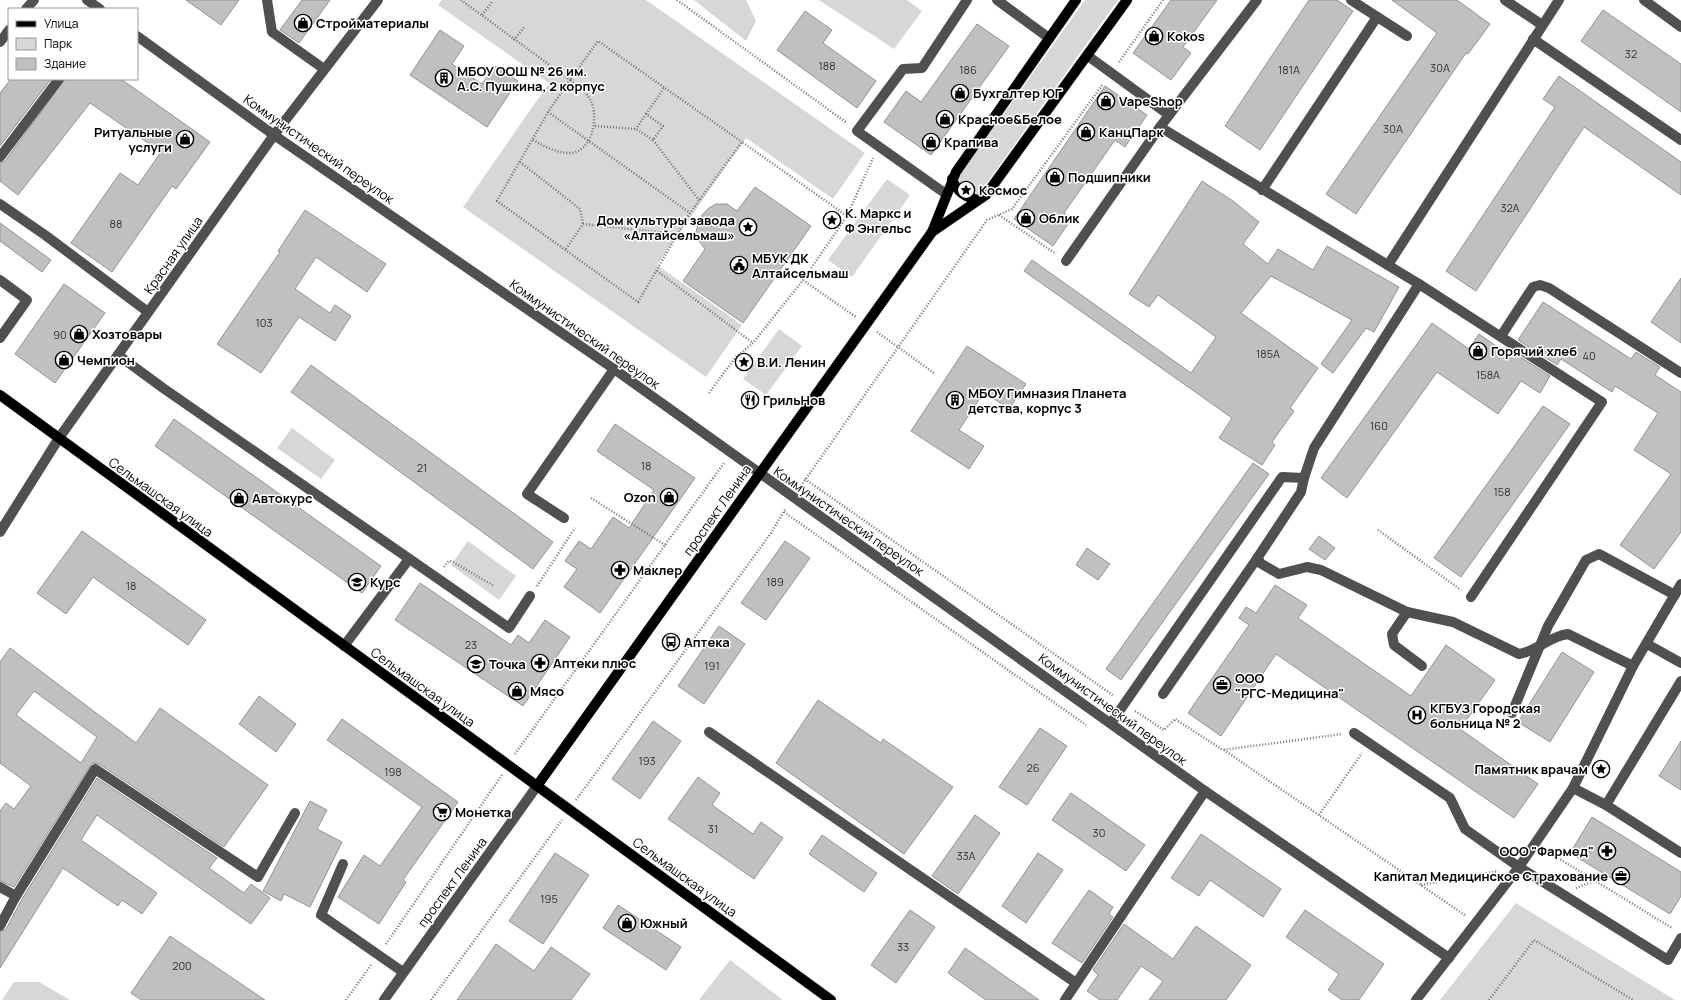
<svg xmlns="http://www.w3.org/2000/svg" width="1681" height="1000" font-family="Manrope,sans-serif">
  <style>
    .green { fill: #d7d7d7 }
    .building { fill: #c0c0c0; stroke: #949494; fill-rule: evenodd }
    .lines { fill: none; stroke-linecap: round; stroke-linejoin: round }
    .major-casing { stroke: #dbdbdb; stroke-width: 11 }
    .path { stroke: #727272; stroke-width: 2.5; stroke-dasharray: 1 2; stroke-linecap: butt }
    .minor { stroke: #505050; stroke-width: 10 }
    .major { stroke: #000; stroke-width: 10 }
    .labels { text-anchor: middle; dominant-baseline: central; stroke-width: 3; stroke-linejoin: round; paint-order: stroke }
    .number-label { font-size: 11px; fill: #303030 }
    .poi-label { font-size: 13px; font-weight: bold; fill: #000; stroke: #fff; text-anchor: start }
    .street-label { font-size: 13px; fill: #000; stroke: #fff }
  </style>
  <rect width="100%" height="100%" fill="#fff"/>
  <g class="green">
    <polygon points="442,0 646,0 865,153 833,199 746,138 657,265 742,325 706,377 463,207 549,83 438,5"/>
    <polygon points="694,0 746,0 756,21 746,41"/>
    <polygon points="819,0 907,0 922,11 894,49"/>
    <polygon points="1085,0 1118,0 979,194 968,197 959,189 960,175"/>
    <polygon points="887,179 910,195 852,277 828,260"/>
    <polygon points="779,329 802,346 766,395 743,379"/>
    <polygon points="292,428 335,460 321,479 277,448"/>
    <polygon points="468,541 516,576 499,600 451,565"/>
    <polygon points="1516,903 1662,992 1675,1000 1440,1000"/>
    <polygon points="730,960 783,1000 699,1000"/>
    <polygon points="14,982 39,982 70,1000 2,1000"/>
  </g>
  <g class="building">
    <polygon points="186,0 239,0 221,25"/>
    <polygon points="302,0 330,0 299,43 280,30"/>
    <polygon points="1171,0 1217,0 1183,47 1191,53 1171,80 1133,53"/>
    <polygon points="1309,0 1337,0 1353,11 1260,150 1225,126"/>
    <polygon points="1392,0 1457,0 1490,24 1468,54 1466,53 1356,214 1326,194 1437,33"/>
    <polygon points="1603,10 1681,64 1681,112 1581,41"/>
    <polygon points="805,11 832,30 823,43 876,81 857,108 777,50"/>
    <polygon points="977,24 1009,46 931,155 884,122 906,91 921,102"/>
    <polygon points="440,30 464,46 452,64 482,84 495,66 518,81 487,127 410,75"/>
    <polygon points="1559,76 1681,162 1681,195 1584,127 1476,291 1446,271 1555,107 1543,99"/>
    <polygon points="11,79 51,79 0,146 0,93"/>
    <polygon points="65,79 121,79 210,142 176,189 172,186 112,272 71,243 120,173 138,185 161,152 90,103 18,195 0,181 0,163 5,161"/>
    <polygon points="1105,86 1147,115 1125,147 1115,140 1064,213 1072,218 1053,246 1014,219"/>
    <polygon points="1202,181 1233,201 1259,222 1243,244 1268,264 1278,249 1313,270 1327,246 1399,287 1374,332 1366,328 1333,373 1321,364 1352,320 1271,276 1241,313 1318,368 1290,408 1294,411 1272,442 1275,445 1262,465 1219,438 1232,418 1024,271 1032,260 1191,373 1216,337 1158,295 1149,307 1129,294"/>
    <polygon points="755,187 811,226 743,323 683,281 705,249 699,241 696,231 702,215 709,208 716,204 727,204 737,211"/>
    <polygon points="305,210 386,264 367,292 316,257 295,289 330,313 335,305 351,316 335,341 299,317 261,373 217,344 280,252 278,251"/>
    <polygon points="0,223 51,260 42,272 0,241"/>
    <polygon points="1681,278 1681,343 1651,322"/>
    <polygon points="64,284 105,313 55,383 15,354"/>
    <polygon points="1543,302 1631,359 1636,352 1660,367 1655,375 1681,392 1681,532 1654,569 1620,545 1671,474 1634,450 1658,413 1615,386 1612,392 1561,359 1557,365 1518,340"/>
    <polygon points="1432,323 1469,349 1479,334 1509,355 1511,351 1550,376 1540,393 1521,381 1498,414 1437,372 1347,498 1321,478"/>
    <polygon points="967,346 1026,384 1009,409 984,392 959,430 984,446 969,469 911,431"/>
    <polygon points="311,365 553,542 533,569 291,392"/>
    <polygon points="1543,406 1570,424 1461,577 1434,558"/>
    <polygon points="174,419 381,566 362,593 155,446"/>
    <polygon points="615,424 695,478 600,613 564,587 577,569 565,561 579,541 591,549 613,517 629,528 654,490 597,451"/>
    <polygon points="1253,463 1269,474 1121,680 1106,669"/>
    <polygon points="82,531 206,620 188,645 93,577 66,614 37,593"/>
    <polygon points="1319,536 1335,548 1325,560 1309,549"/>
    <polygon points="785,541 810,558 766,620 741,603"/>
    <polygon points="1087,548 1110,564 1098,580 1076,565"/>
    <polygon points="420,583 511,645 518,635 529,643 545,620 570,637 523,706 395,620"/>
    <polygon points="1275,585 1307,605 1298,618 1411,696 1446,645 1495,680 1460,729 1538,784 1514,818 1276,654 1221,736 1188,713 1249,625 1239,618 1246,607 1256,613"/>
    <polygon points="719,626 745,644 704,704 678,686"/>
    <path d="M10,648L136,743L160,708L268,785L224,847L99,764L92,763L14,887L0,881V811L6,803L14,809L31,786L0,763V662ZM34,691L97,737L81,763L16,715Z"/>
    <polygon points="1562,652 1594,672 1550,742 1518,722"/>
    <polygon points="259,696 296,724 276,752 239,724"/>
    <polygon points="818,700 881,743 883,739 953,787 904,854 776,763"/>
    <polygon points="342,719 458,802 403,880 406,882 379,924 338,897 364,855 380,866 422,807 327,740"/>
    <polygon points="653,721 681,741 640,799 612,779"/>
    <polygon points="1040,728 1067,746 1027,805 999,787"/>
    <polygon points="1681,741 1681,790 1659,776"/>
    <polygon points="698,777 720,793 712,805 753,834 761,822 783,838 754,879 668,819"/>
    <polygon points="97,778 217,858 209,868 244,893 251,884 270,898 251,924 97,815 81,840 157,893 142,914 122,900 118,906 63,868 0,968 0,932 6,929 22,899"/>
    <polygon points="1071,793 1145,845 1126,871 1052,820"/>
    <polygon points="310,801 327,810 317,829 342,842 310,907 284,894 281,901 263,891"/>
    <polygon points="975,815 1000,833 958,894 932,876"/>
    <polygon points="1592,817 1681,872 1681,896 1670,914 1570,853"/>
    <polygon points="1201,834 1281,889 1263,917 1210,880 1199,896 1171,878"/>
    <polygon points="822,835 877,873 864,892 809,854"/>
    <polygon points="555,853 589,875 543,944 509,921"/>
    <polygon points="1038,853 1063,870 1026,923 1002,906"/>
    <polygon points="1089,890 1113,907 1109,914 1113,917 1082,963 1052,943"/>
    <polygon points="618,905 681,947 666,970 603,928"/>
    <polygon points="910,910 935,927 896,983 871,965"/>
    <polygon points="1305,910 1384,964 1359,1000 1342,1000 1328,990 1339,974 1286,937"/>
    <polygon points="1124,924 1173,959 1196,926 1251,965 1226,1000 1149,1000 1163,981 1141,966 1117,1000 1100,1000 1087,991 1098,975 1093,970"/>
    <polygon points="170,936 265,1000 141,1000 131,993"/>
    <polygon points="496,944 534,971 551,947 590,974 571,1000 457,1000"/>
    <polygon points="965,948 1039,1000 986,1000 948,973"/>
  </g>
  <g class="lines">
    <defs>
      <g id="major">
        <path d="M952,179C957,192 965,197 978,200"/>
        <polyline points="932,232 986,195 1127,0"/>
        <polyline points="0,395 831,1000"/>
        <polyline points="537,786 932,232 956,172 1076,0"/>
      </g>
    </defs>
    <use href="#major" class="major-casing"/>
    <g class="path">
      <polyline points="461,0 570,80 548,112 497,201 638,302 690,213 742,142 847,216"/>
      <polyline points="677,0 847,123"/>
      <polyline points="482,15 492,2"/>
      <polyline points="514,40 525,26"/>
      <polyline points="1119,62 1163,0"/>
      <polyline points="548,112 690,213"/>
      <polyline points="646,114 664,88"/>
      <polyline points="595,126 636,129 653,140 663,126 646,114 636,129"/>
      <path d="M533,140C544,146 556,153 570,153C591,152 597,123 593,107C590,94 579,87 570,80L598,41L742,142"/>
      <polyline points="653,140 699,200"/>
      <polyline points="520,162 580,209 583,224"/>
      <polyline points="999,215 1056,254"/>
      <polyline points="566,249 583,224 678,234"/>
      <polyline points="657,271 753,343"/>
      <polyline points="803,280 856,317"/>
      <polyline points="877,332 934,373"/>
      <polyline points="709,393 735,358 753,343 803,280 847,216 873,158"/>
      <polyline points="805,479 1114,696"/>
      <polyline points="801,486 987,220 1012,209 1103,84"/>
      <polyline points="591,498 665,545"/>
      <polyline points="784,512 1086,725"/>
      <polyline points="1378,530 1461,590"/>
      <polyline points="444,567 449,561 453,562 494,586"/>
      <polyline points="537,586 575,528"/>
      <polyline points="1135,711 1164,730 1175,719 1223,750 1342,734"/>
      <polyline points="1224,750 1466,916"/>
      <polyline points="515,754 724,463"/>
      <polyline points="576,800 771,533 786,508"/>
      <polyline points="1319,815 1362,753"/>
      <polyline points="1545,850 1672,928"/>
      <polyline points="1421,885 1498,871"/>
      <polyline points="1576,888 1594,881"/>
      <polyline points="386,944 502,775"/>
      <polyline points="346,1000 371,965"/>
      <polyline points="431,1000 562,820"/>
      <polyline points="1489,1000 1534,940 1633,1000"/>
    </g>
    <g class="minor">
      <polyline points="87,0 100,9"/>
      <polyline points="267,0 272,32 324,69"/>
      <polyline points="997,0 1049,38"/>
      <polyline points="1351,0 1407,36"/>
      <polyline points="1505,0 1542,25"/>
      <polyline points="1644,0 1681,27"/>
      <polyline points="26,9 34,0"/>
      <polyline points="137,36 274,135 614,369 1205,791 1449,958"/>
      <polyline points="1533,39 1681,140"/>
      <polyline points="0,42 9,30"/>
      <polyline points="1088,56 1169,115"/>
      <polyline points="1160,127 1419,284 1602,402 1471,597"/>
      <polyline points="0,157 59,79"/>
      <polyline points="1262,190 1377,17"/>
      <polyline points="946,194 857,131 903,69 922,68 967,0"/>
      <polyline points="0,204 45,235 148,312"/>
      <polyline points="1066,261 1160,127 1257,0"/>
      <polyline points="1388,265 1559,0"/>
      <polyline points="0,280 27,300 0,338"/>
      <polyline points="1501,336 1533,287 1540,285 1549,288 1681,373"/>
      <polyline points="118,355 163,388 509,628 530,596"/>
      <path d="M1304,478L1301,492L1258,557L1260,563L1279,574L1307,567L1321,570L1407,612L1453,622L1519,654C1537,651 1550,636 1568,634L1633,666"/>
      <polyline points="564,518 527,494 614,369"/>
      <polyline points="0,532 59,438 274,135 378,0"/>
      <polyline points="1407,612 1392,634 1394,645 1422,666"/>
      <polyline points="1647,644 1681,663"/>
      <polyline points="344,646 409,559"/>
      <polyline points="1163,694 1258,557"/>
      <polyline points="1512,713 1548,626 1586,560 1599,554 1675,595"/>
      <polyline points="1111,723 1282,477 1304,478 1314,448 1419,284"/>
      <polyline points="709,732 1076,983"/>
      <polyline points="1354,733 1450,798 1465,829 1519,867 1668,960 1681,938"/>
      <polyline points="1573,788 1606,805 1681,853"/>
      <polyline points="1606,805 1681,681"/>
      <polyline points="343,864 321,915 403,972"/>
      <polyline points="0,887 16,896 0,926"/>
      <polyline points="16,896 95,769 258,877 295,813"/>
      <polyline points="384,1000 537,786"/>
      <polyline points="1065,1000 1205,791"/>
      <polyline points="1416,1000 1519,867 1573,788 1633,666 1681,584"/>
    </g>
    <use href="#major" class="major"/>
  </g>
  <defs>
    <symbol id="shop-ring" viewBox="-11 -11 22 22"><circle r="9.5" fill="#fff" stroke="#000" stroke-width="1.5"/><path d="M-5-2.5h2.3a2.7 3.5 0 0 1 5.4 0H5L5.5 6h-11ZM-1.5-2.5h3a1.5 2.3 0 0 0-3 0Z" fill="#000"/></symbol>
    <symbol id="building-ring" viewBox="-11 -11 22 22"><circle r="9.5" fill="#fff" stroke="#000" stroke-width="1.5"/><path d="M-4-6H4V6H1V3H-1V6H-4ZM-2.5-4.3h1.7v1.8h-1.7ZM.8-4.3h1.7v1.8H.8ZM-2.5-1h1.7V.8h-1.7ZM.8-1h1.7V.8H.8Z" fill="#000"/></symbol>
    <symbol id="sight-ring" viewBox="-11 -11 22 22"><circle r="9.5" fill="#fff" stroke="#000" stroke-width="1.5"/><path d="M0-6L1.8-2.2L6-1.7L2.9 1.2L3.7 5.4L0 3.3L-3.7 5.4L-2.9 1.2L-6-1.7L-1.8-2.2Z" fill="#000"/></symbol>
    <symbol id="civic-ring" viewBox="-11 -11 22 22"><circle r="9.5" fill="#fff" stroke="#000" stroke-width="1.5"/><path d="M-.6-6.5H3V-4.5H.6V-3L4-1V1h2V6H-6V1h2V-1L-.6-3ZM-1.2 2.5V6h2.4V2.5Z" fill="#000"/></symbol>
    <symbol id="restaurant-ring" viewBox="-11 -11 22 22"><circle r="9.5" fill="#fff" stroke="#000" stroke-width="1.5"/><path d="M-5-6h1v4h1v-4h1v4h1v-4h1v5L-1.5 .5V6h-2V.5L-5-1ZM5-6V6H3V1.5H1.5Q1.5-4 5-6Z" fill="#000"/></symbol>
    <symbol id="pharmacy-ring" viewBox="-11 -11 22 22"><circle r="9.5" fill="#fff" stroke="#000" stroke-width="1.5"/><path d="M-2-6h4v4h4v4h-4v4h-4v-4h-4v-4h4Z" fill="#000"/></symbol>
    <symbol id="school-ring" viewBox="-11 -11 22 22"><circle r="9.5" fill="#fff" stroke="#000" stroke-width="1.5"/><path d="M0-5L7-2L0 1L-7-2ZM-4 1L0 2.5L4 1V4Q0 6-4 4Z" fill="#000"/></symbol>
    <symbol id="bus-ring" viewBox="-11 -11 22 22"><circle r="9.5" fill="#fff" stroke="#000" stroke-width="1.5"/><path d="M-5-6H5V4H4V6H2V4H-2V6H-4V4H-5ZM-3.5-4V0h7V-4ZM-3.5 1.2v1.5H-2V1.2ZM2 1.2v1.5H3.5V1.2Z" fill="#000"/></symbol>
    <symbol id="office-ring" viewBox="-11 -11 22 22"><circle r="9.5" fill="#fff" stroke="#000" stroke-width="1.5"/><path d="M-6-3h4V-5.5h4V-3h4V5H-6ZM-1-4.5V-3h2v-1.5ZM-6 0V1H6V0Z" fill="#000"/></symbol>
    <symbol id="hospital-ring" viewBox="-11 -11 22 22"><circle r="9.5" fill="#fff" stroke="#000" stroke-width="1.5"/><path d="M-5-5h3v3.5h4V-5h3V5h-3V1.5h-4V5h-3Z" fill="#000"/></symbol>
    <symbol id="supermarket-ring" viewBox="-11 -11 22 22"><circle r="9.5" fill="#fff" stroke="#000" stroke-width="1.5"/><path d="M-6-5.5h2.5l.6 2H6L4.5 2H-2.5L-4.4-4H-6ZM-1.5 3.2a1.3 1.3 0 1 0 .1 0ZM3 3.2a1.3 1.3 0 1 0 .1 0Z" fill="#000"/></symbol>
  </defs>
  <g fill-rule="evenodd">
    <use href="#shop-ring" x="293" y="13" width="20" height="20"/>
    <use href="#shop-ring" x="1144" y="26" width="20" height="20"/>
    <use href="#building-ring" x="434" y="68" width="20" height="20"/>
    <use href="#shop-ring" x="950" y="83" width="20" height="20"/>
    <use href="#shop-ring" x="1096" y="91" width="20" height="20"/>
    <use href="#shop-ring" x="935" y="109" width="20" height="20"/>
    <use href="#shop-ring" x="1076" y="122" width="20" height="20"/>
    <use href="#shop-ring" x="175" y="129" width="20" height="20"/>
    <use href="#shop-ring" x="921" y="132" width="20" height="20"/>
    <use href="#shop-ring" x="1045" y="167" width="20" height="20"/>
    <use href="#sight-ring" x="956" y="180" width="20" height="20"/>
    <use href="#shop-ring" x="1016" y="208" width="20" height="20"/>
    <use href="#sight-ring" x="822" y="210" width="20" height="20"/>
    <use href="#sight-ring" x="738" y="217" width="20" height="20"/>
    <use href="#civic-ring" x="729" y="255" width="20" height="20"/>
    <use href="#shop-ring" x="69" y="324" width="20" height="20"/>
    <use href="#shop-ring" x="1468" y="341" width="20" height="20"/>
    <use href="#shop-ring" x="54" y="350" width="20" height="20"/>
    <use href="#sight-ring" x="734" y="352" width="20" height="20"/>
    <use href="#restaurant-ring" x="740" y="390" width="20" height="20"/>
    <use href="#building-ring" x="945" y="390" width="20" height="20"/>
    <use href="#shop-ring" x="659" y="487" width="20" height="20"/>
    <use href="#shop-ring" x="229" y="488" width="20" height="20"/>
    <use href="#pharmacy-ring" x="610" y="560" width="20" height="20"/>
    <use href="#school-ring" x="347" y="572" width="20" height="20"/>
    <use href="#bus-ring" x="661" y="632" width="20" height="20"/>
    <use href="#pharmacy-ring" x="530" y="653" width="20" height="20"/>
    <use href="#school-ring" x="466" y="654" width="20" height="20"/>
    <use href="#office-ring" x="1212" y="675" width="20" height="20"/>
    <use href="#shop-ring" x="507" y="681" width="20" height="20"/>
    <use href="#hospital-ring" x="1407" y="705" width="20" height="20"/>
    <use href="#sight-ring" x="1591" y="759" width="20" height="20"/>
    <use href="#supermarket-ring" x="432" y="802" width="20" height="20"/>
    <use href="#pharmacy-ring" x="1597" y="841" width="20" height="20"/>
    <use href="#office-ring" x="1611" y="866" width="20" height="20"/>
    <use href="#shop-ring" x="617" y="913" width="20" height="20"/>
  </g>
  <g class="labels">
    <g class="number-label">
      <text x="1631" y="53">32</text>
      <text x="827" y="65">188</text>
      <text x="1440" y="67">30А</text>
      <text x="968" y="69">186</text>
      <text x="1289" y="69">181А</text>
      <text x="1393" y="128">30А</text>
      <text x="1510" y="207">32А</text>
      <text x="116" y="223">88</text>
      <text x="264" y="322">103</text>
      <text x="60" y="334">90</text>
      <text x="1268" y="353">185А</text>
      <text x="1589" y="355">40</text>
      <text x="1488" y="374">158А</text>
      <text x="1379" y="425">160</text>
      <text x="646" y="465">18</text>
      <text x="422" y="467">21</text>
      <text x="1502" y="491">158</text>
      <text x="775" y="581">189</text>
      <text x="131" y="585">18</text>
      <text x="471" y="644">23</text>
      <text x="712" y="665">191</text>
      <text x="647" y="760">193</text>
      <text x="1033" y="767">26</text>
      <text x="393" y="771">198</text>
      <text x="713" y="828">31</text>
      <text x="1099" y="832">30</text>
      <text x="966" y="855">33А</text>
      <text x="549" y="898">195</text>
      <text x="903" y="946">33</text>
      <text x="182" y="965">200</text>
    </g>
    <g class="poi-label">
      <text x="316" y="23">Стройматериалы</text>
      <text x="1167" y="36">Kokos</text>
      <text x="457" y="71">МБОУ ООШ № 26 им.<tspan x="457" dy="15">А.С. Пушкина, 2 корпус</tspan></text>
      <text x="973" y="93">Бухгалтер ЮГ</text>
      <text x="1119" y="101">VapeShop</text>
      <text x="958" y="119">Красное&amp;Белое</text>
      <text x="172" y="132" text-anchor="end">Ритуальные<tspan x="172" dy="15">услуги</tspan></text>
      <text x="1099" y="132">КанцПарк</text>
      <text x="944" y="142">Крапива</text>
      <text x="1068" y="177">Подшипники</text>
      <text x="979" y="190">Космос</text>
      <text x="845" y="213">К. Маркс и<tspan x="845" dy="15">Ф Энгельс</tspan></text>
      <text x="1039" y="218">Облик</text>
      <text x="735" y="220" text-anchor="end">Дом культуры завода<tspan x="735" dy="15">«Алтайсельмаш»</tspan></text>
      <text x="752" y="258">МБУК ДК<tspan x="752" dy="15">Алтайсельмаш</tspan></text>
      <text x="92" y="334">Хозтовары</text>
      <text x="1491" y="351">Горячий хлеб</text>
      <text x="77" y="360">Чемпион</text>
      <text x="757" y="362">В.И. Ленин</text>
      <text x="968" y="393">МБОУ Гимназия Планета<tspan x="968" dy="15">детства, корпус 3</tspan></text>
      <text x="763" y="400">ГрильНов</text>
      <text x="656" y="497" text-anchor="end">Ozon</text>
      <text x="252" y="498">Автокурс</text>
      <text x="633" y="570">Маклер</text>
      <text x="370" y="582">Курс</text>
      <text x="684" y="642">Аптека</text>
      <text x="553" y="663">Аптеки плюс</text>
      <text x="489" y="664">Точка</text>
      <text x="1235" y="678">ООО<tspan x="1235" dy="15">"РГС-Медицина"</tspan></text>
      <text x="530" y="691">Мясо</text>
      <text x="1430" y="708">КГБУЗ Городская<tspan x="1430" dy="15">больница № 2</tspan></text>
      <text x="1588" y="769" text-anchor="end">Памятник врачам</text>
      <text x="455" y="812">Монетка</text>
      <text x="1594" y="851" text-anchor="end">ООО "Фармед"</text>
      <text x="1608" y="876" text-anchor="end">Капитал Медицинское Страхование</text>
      <text x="640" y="923">Южный</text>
    </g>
    <g class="street-label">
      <text transform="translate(319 149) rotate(35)">Коммунистический переулок</text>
      <text transform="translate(173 255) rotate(-55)">Красная улица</text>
      <text transform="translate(585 334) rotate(35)">Коммунистический переулок</text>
      <text transform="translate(161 497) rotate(36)">Сельмашская улица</text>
      <text transform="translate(717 510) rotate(-55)">проспект Ленина</text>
      <text transform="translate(849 521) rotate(35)">Коммунистический переулок</text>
      <text transform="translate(423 687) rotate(36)">Сельмашская улица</text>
      <text transform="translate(1113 709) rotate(36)">Коммунистический переулок</text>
      <text transform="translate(685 877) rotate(36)">Сельмашская улица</text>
      <text transform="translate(452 882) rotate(-54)">проспект Ленина</text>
    </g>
  </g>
  <rect x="8" y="8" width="130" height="72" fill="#ffffff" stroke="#999999"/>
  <rect x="16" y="21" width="20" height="6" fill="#000000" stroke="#999999"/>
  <text x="44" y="28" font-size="12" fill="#000000">Улица</text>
  <rect x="16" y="38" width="20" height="12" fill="#d7d7d7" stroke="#999999"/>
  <text x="44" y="48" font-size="12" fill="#000000">Парк</text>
  <rect x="16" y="58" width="20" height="12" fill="#c0c0c0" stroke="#999999"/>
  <text x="44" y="68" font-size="12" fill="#000000">Здание</text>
</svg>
